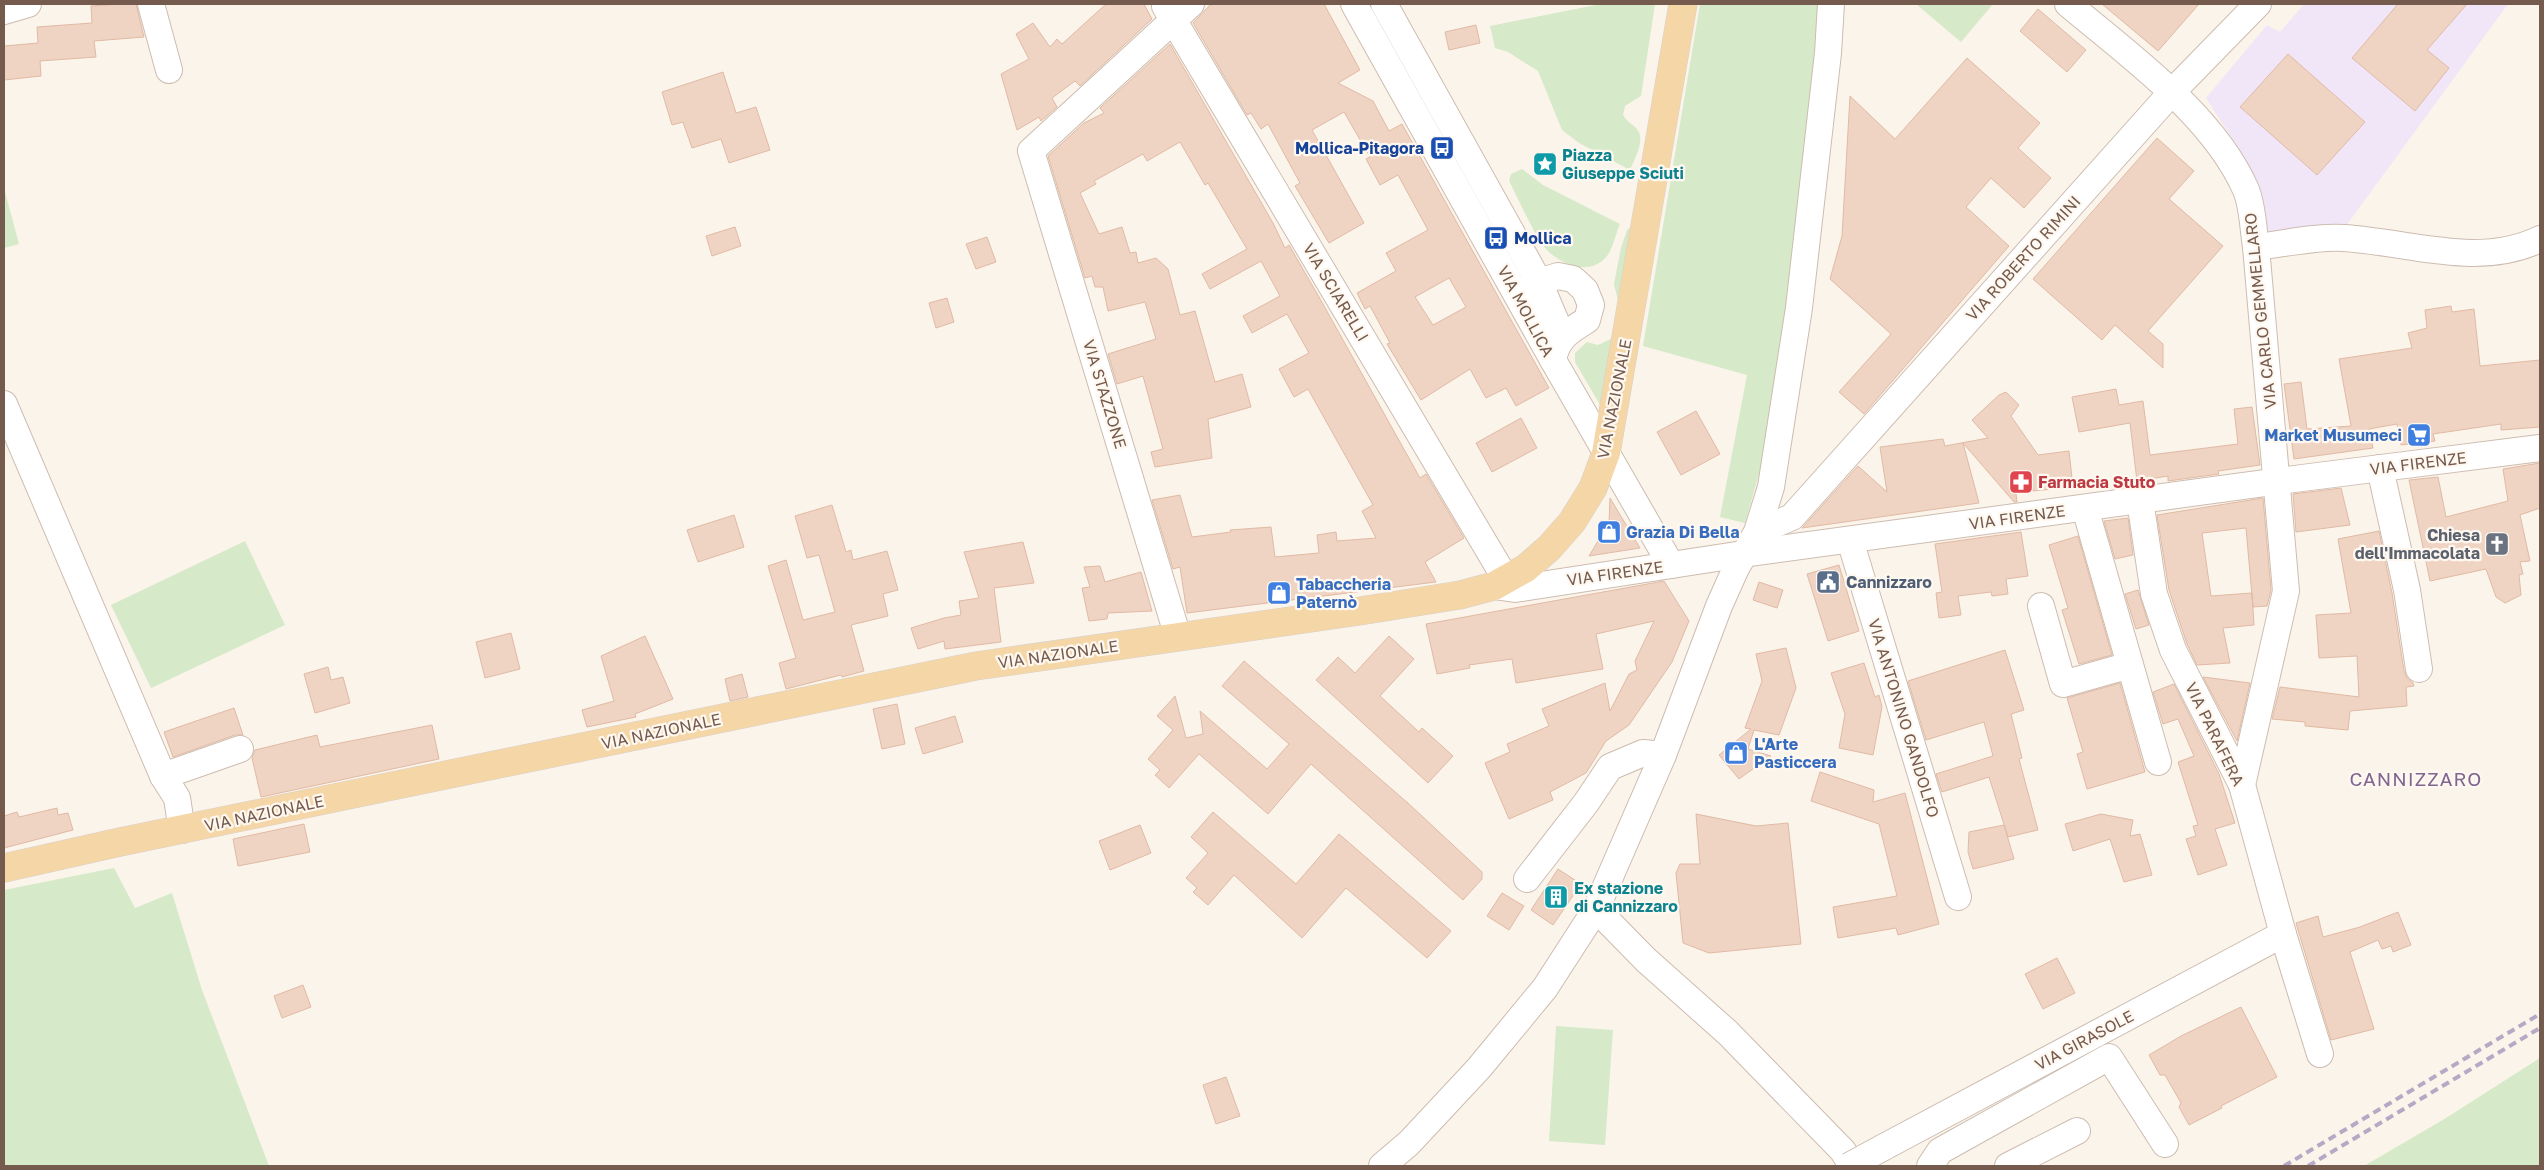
<svg xmlns="http://www.w3.org/2000/svg" width="2544" height="1170" font-family="'Golos Text',sans-serif">
  <style>
    .education { fill: #f1e6f8 }
    .green { fill: #d6e9c8 }
    .building { fill: #efd3c3; stroke: #e1baa4; fill-rule: evenodd }
    .lines { fill: none; stroke-linecap: round; stroke-linejoin: round }
    .minor-casing { stroke: #cdbcb0; stroke-width: 28 }
    .major-casing { stroke: #d8d1cd; stroke-width: 29 }
    .minor { stroke: #fff; stroke-width: 26 }
    .major { stroke: #f5d6a7; stroke-width: 28 }
    .rail { stroke: #b7a8c5; stroke-width: 4; stroke-dasharray: 8 5; stroke-linecap: butt }
    .minor-bridge-casing { stroke: #cdbcb0; stroke-width: 28; stroke-linecap: butt }
    .minor-bridge { stroke: #fff; stroke-width: 26 }
    .labels { text-anchor: middle; dominant-baseline: central; stroke-width: 4.5; stroke-linejoin: round; paint-order: stroke }
    .transit-label { font-size: 16px; font-weight: bold; fill: #164399; stroke: #fef8f0; text-anchor: end }
    .culture-label { font-size: 16px; font-weight: bold; fill: #0d838f; stroke: #fef8f0; text-anchor: start }
    .street-label { font-size: 16px; fill: #755b4e; stroke: #fef8f0 }
    .shop-label { font-size: 16px; font-weight: bold; fill: #366cbe; stroke: #fef8f0; text-anchor: start }
    .health-label { font-size: 16px; font-weight: bold; fill: #be3a42; stroke: #fef8f0; text-anchor: start }
    .worship-label { font-size: 16px; font-weight: bold; fill: #5b616d; stroke: #fef8f0; text-anchor: end }
    .service-label { font-size: 16px; font-weight: bold; fill: #4e5e75; stroke: #fef8f0; text-anchor: start }
    .quarter-label { font-size: 19px; letter-spacing: 1px; fill: #816690; stroke: #fef8f0 }
  </style>
  <rect width="100%" height="100%" fill="#fbf4ea"/>
  <polygon class="education" points="2304,4 2508,4 2346,226 2269,235 2262,201 2246,160 2206,98 2267,25 2280,32"/>
  <g class="green">
    <path d="M1601,4H1655L1641,96L1625,106L1623,115C1627,122 1631,123 1636,128C1647,139 1634,159 1630,170L1579,143L1562,130L1538,71L1508,52L1495,48L1490,26Z"/>
    <polygon points="1700,4 1821,4 1773,425 1745,523 1720,517 1747,375 1643,346"/>
    <polygon points="1916,4 1993,4 1961,42"/>
    <path d="M1522,169L1543,185L1620,224C1616,233 1614,244 1609,253C1594,277 1563,267 1546,249C1535,237 1518,198 1509,181L1511,174Z"/>
    <polygon points="4,188 19,244 4,248"/>
    <polygon points="1636,224 1621,313 1614,284 1621,248 1627,230"/>
    <polygon points="1617,336 1603,410 1575,362 1575,353 1587,342 1598,345"/>
    <polygon points="245,541 285,625 151,688 111,605"/>
    <polygon points="114,868 135,908 172,893 202,990 269,1166 4,1166 4,890"/>
    <polygon points="1556,1026 1613,1030 1605,1145 1549,1141"/>
    <polygon points="2540,1058 2540,1166 2364,1166 2446,1118"/>
  </g>
  <g class="building">
    <polygon points="118,4 136,4 144,37 94,41 96,57 40,61 41,76 4,80 4,46 38,43 37,27 92,23 91,6"/>
    <polygon points="1106,4 1144,4 1152,19 1080,86 1075,81 1052,98 1057,107 1041,121 1039,117 1017,130 1001,74 1029,59 1016,34 1033,23 1050,47 1057,39 1062,44"/>
    <path d="M1211,4H1324L1360,70L1338,83L1373,101L1389,131L1402,124L1549,388L1516,406L1506,388L1486,398L1470,369L1421,400L1387,344L1390,343L1370,306L1365,309L1357,293L1396,271L1386,253L1428,230L1398,175L1380,185L1366,159L1370,157L1344,112L1312,130L1364,223L1329,243L1295,186L1300,183L1268,124L1261,129L1251,113L1247,115L1193,23ZM1449,278L1466,307L1433,325L1415,297Z"/>
    <polygon points="2102,4 2199,4 2158,51"/>
    <polygon points="2398,4 2467,4 2427,50 2449,68 2415,111 2352,58"/>
    <polygon points="2038,9 2086,50 2067,72 2020,31"/>
    <polygon points="1476,25 1480,43 1449,50 1445,32"/>
    <polygon points="1170,44 1273,223 1285,248 1289,245 1319,297 1420,478 1426,474 1464,538 1425,562 1436,582 1187,613 1180,567 1173,569 1152,500 1180,495 1192,537 1231,532 1230,530 1271,527 1275,557 1319,553 1317,535 1336,532 1337,541 1376,538 1362,511 1373,505 1308,389 1294,397 1279,369 1309,353 1287,314 1252,333 1243,316 1280,296 1261,261 1210,289 1202,274 1247,249 1208,183 1205,185 1180,142 1147,161 1143,154 1094,181 1096,184 1080,193 1099,234 1122,227 1130,253 1136,252 1138,263 1156,258 1168,269 1180,315 1195,311 1215,382 1242,374 1251,407 1208,419 1212,458 1155,467 1151,452 1163,449 1143,376 1117,384 1108,354 1156,339 1145,302 1108,311 1103,287 1095,287 1092,276 1085,278 1048,156 1084,123 1104,113 1100,108"/>
    <polygon points="2288,54 2365,122 2317,175 2240,107"/>
    <polygon points="1967,58 2040,123 2018,148 2051,178 2024,208 1991,178 1966,207 2009,246 1864,414 1839,392 1891,334 1830,279 1842,236 1850,96 1895,139"/>
    <polygon points="723,72 736,113 756,107 770,150 729,163 721,139 692,148 683,122 672,125 662,92"/>
    <polygon points="2157,138 2194,171 2169,199 2223,246 2148,331 2163,344 2163,368 2115,325 2102,340 2033,279"/>
    <polygon points="735,227 741,246 712,256 706,236"/>
    <polygon points="987,237 996,262 976,269 966,244"/>
    <polygon points="947,298 954,322 936,328 929,303"/>
    <polygon points="2451,306 2452,312 2474,309 2480,366 2540,360 2540,427 2501,430 2501,424 2433,434 2435,441 2401,445 2397,424 2369,429 2373,448 2294,459 2284,384 2301,382 2307,429 2351,426 2339,359 2412,348 2408,333 2427,328 2425,310"/>
    <polygon points="2116,389 2119,405 2143,401 2150,455 2238,444 2234,409 2252,407 2260,465 2218,471 2219,474 2168,481 2168,476 2137,481 2130,423 2079,432 2072,397"/>
    <polygon points="2006,392 2019,405 2011,416 2038,455 2069,451 2073,487 2033,491 2028,475 2014,478 2017,502 2014,502 1963,443 1979,503 1802,528 1858,466 1887,492 1880,447 1943,439 1945,446 1988,438 1972,420 1999,395"/>
    <polygon points="1696,411 1720,454 1681,475 1657,432"/>
    <polygon points="1521,418 1537,448 1492,472 1476,443"/>
    <polygon points="2540,463 2540,508 2520,515 2530,561 2520,562 2523,574 2519,575 2521,595 2505,603 2496,597 2486,569 2430,581 2409,480 2438,477 2446,517 2508,501 2503,469"/>
    <polygon points="2341,488 2350,525 2296,532 2293,494"/>
    <polygon points="1610,498 1640,548 1589,556 1609,523"/>
    <polygon points="2263,498 2271,590 2267,606 2253,607 2246,528 2202,533 2211,596 2252,593 2254,625 2223,628 2230,663 2197,665 2187,644 2169,590 2157,515"/>
    <polygon points="832,505 846,552 851,550 853,560 887,551 898,590 883,594 888,616 851,625 864,671 842,677 841,675 786,689 779,663 796,658 768,566 786,560 803,620 835,612 819,555 807,558 795,516"/>
    <polygon points="734,515 744,547 698,562 687,530"/>
    <polygon points="2128,518 2133,555 2115,559 2104,521"/>
    <polygon points="2379,531 2392,593 2404,671 2407,678 2413,683 2414,686 2406,687 2407,706 2350,711 2348,730 2305,726 2305,722 2272,719 2280,687 2359,697 2357,656 2319,658 2316,615 2351,613 2338,539"/>
    <polygon points="2021,532 2028,576 2006,579 2008,594 1992,596 1991,592 1958,596 1961,615 1939,618 1936,593 1942,592 1935,544"/>
    <polygon points="2078,536 2112,655 2079,664 2062,610 2068,608 2049,545"/>
    <polygon points="1023,542 1034,583 994,588 1001,642 945,649 944,641 918,649 911,628 944,618 961,615 959,601 979,598 964,552"/>
    <polygon points="1839,565 1859,631 1828,641 1807,574"/>
    <polygon points="1100,566 1105,582 1141,572 1152,611 1108,613 1107,619 1089,621 1082,588 1090,587 1084,567"/>
    <polygon points="1664,581 1689,621 1672,662 1629,725 1606,741 1586,773 1550,792 1553,800 1509,819 1485,763 1510,752 1507,744 1549,726 1542,709 1605,683 1610,711 1629,674 1637,670 1635,661 1654,621 1596,634 1603,669 1516,683 1512,659 1469,665 1470,668 1437,674 1426,624"/>
    <polygon points="1759,582 1783,590 1777,608 1753,600"/>
    <polygon points="2138,590 2149,625 2136,629 2125,594"/>
    <polygon points="511,633 520,669 485,678 476,642"/>
    <polygon points="645,636 673,699 635,714 636,717 587,727 582,710 614,701 601,656"/>
    <polygon points="1389,636 1414,659 1380,696 1419,732 1422,728 1453,756 1428,783 1316,680 1338,657 1355,673"/>
    <polygon points="1786,648 1796,688 1779,735 1754,730 1748,749 1771,756 1739,779 1719,755 1751,729 1745,728 1762,681 1756,654"/>
    <polygon points="2005,650 2024,710 2011,714 2022,758 2019,759 2038,830 2008,837 1989,777 1942,792 1936,774 1993,756 1984,722 1926,740 1908,681"/>
    <polygon points="1244,661 1409,804 1482,872 1482,879 1463,900 1311,764 1268,814 1199,754 1169,788 1155,775 1160,770 1148,759 1173,730 1157,716 1175,696 1186,738 1203,734 1200,711 1267,769 1289,744 1222,686"/>
    <polygon points="1864,663 1875,697 1879,695 1882,707 1873,755 1839,748 1845,714 1831,673"/>
    <polygon points="328,667 331,680 343,677 350,703 315,713 304,674"/>
    <polygon points="742,674 748,697 730,701 725,679"/>
    <polygon points="2203,677 2250,683 2237,741"/>
    <polygon points="2120,683 2145,772 2087,789 2077,754 2083,752 2067,698"/>
    <polygon points="2174,684 2219,774 2235,823 2215,829 2227,865 2198,875 2186,839 2196,836 2193,826 2198,825 2178,762 2194,756 2178,719 2163,724 2153,692"/>
    <polygon points="897,704 905,744 882,749 873,709"/>
    <polygon points="234,708 243,735 235,735 173,757 164,732"/>
    <polygon points="955,716 963,742 923,754 915,728"/>
    <polygon points="432,725 439,759 261,797 252,758 255,750 317,735 320,747"/>
    <polygon points="1820,772 1874,790 1873,802 1905,793 1939,924 1898,935 1896,928 1838,938 1833,907 1897,896 1879,824 1811,801"/>
    <polygon points="57,808 58,815 68,813 73,830 4,848 4,816 17,812 19,817"/>
    <polygon points="1213,812 1296,884 1339,834 1451,931 1427,958 1346,888 1302,938 1234,875 1208,905 1193,892 1197,888 1186,878 1208,853 1191,837"/>
    <polygon points="1696,814 1756,826 1788,823 1801,944 1709,953 1683,943 1676,873 1680,864 1700,864"/>
    <polygon points="2101,814 2133,820 2130,836 2140,834 2152,875 2124,882 2110,839 2073,851 2065,824"/>
    <polygon points="304,824 310,852 238,866 233,839"/>
    <polygon points="1140,825 1151,853 1110,870 1099,841"/>
    <polygon points="2004,825 2014,859 1973,869 1968,852 1969,832"/>
    <polygon points="1558,869 1581,884 1553,925 1531,910"/>
    <polygon points="1502,893 1524,906 1509,930 1487,916"/>
    <polygon points="2398,912 2411,945 2393,952 2391,946 2382,949 2378,940 2350,952 2374,1029 2331,1040 2296,923 2318,916 2323,937 2360,927"/>
    <polygon points="2057,958 2075,993 2043,1009 2025,974"/>
    <polygon points="303,985 311,1007 282,1018 274,996"/>
    <polygon points="2241,1007 2277,1077 2221,1106 2222,1108 2189,1125 2179,1107 2181,1103 2165,1075 2160,1075 2149,1055 2181,1036"/>
    <polygon points="1226,1077 1240,1116 1216,1124 1203,1085"/>
  </g>
  <g class="lines">
    <defs>
      <g id="minor">
        <polyline points="151,4 169,70"/>
        <polyline points="1354,4 1553,360 1671,565"/>
        <polyline points="1384,4 1539,282 1518,295"/>
        <path d="M2068,4C2129,55 2214,116 2246,190C2253,207 2253,229 2256,247L2286,591L2242,785"/>
        <polyline points="1165,6 1507,581"/>
        <polyline points="4,11 28,4"/>
        <path d="M2256,247C2282,244 2319,236 2344,238C2409,242 2478,269 2540,239"/>
        <path d="M1553,360C1557,338 1569,331 1587,320L1591,305L1585,290L1573,279L1558,276L1539,282L1562,336"/>
        <polyline points="4,404 163,776 177,798 182,830"/>
        <polyline points="2380,468 2407,590 2419,669"/>
        <polyline points="2140,500 2154,594 2173,650 2242,785 2283,934 2320,1054"/>
        <polyline points="2085,508 2158,762"/>
        <polyline points="1757,532 1792,517 2172,92 2258,4"/>
        <polyline points="1850,540 1958,897"/>
        <polyline points="1494,586 1515,589 1743,554 2302,478 2540,448"/>
        <polyline points="2041,606 2063,684 2130,665"/>
        <polyline points="1178,637 1031,151 1191,4"/>
        <polyline points="163,776 240,749"/>
        <polyline points="1527,879 1586,803 1610,767 1643,753 1663,755"/>
        <polyline points="1596,909 1646,960 1728,1033 1843,1151 1852,1166"/>
        <polyline points="1884,1147 2283,934"/>
        <polyline points="1382,1166 1409,1143 1479,1068 1545,988 1596,909 1663,755 1719,606 1736,568 1757,532 1771,487 1799,308 1828,53 1831,4"/>
        <polyline points="1930,1166 1940,1151 2109,1057 2165,1144"/>
        <polyline points="2008,1166 2077,1131"/>
      </g>
      <polyline id="major" points="4,868 120,842 976,666 1360,611 1460,595 1494,586 1526,568 1549,548 1572,522 1593,488 1606,453 1683,4"/>
    </defs>
    <use href="#minor" class="minor-casing"/>
    <use href="#major" class="major-casing"/>
    <use href="#minor" class="minor"/>
    <use href="#major" class="major"/>
    <g class="rail">
      <polyline points="2284,1166 2540,1014"/>
      <polyline points="2308,1166 2540,1028"/>
    </g>
    <defs>
      <polyline id="minor-bridge" points="1849,1166 1884,1147"/>
    </defs>
    <use href="#minor-bridge" class="minor-bridge-casing"/>
    <use href="#minor-bridge" class="minor-bridge"/>
  </g>
  <defs>
    <symbol id="bus-square" viewBox="-11 -11 22 22"><rect x="-9" y="-9" width="18" height="18" rx="4" fill="#1a4fb4" stroke="#fef8f0"/><path d="M-5-6H5V4H4V6H2V4H-2V6H-4V4H-5ZM-3.5-4V0h7V-4ZM-3.5 1.2v1.5H-2V1.2ZM2 1.2v1.5H3.5V1.2Z" fill="#fff"/></symbol>
    <symbol id="sight-square" viewBox="-11 -11 22 22"><rect x="-9" y="-9" width="18" height="18" rx="4" fill="#0f9aa8" stroke="#fef8f0"/><path d="M0-6L1.8-2.2L6-1.7L2.9 1.2L3.7 5.4L0 3.3L-3.7 5.4L-2.9 1.2L-6-1.7L-1.8-2.2Z" fill="#fff"/></symbol>
    <symbol id="supermarket-square" viewBox="-11 -11 22 22"><rect x="-9" y="-9" width="18" height="18" rx="4" fill="#3f7fe0" stroke="#fef8f0"/><path d="M-6-5.5h2.5l.6 2H6L4.5 2H-2.5L-4.4-4H-6ZM-1.5 3.2a1.3 1.3 0 1 0 .1 0ZM3 3.2a1.3 1.3 0 1 0 .1 0Z" fill="#fff"/></symbol>
    <symbol id="pharmacy-square" viewBox="-11 -11 22 22"><rect x="-9" y="-9" width="18" height="18" rx="4" fill="#e0444e" stroke="#fef8f0"/><path d="M-2-6h4v4h4v4h-4v4h-4v-4h-4v-4h4Z" fill="#fff"/></symbol>
    <symbol id="shop-square" viewBox="-11 -11 22 22"><rect x="-9" y="-9" width="18" height="18" rx="4" fill="#3f7fe0" stroke="#fef8f0"/><path d="M-5-2.5h2.3a2.7 3.5 0 0 1 5.4 0H5L5.5 6h-11ZM-1.5-2.5h3a1.5 2.3 0 0 0-3 0Z" fill="#fff"/></symbol>
    <symbol id="church-square" viewBox="-11 -11 22 22"><rect x="-9" y="-9" width="18" height="18" rx="4" fill="#6b7280" stroke="#fef8f0"/><path d="M-1.2-6h2.4v3.5h3.3v2.4h-3.3V6h-2.4V-.1h-3.3v-2.4h3.3Z" fill="#fff"/></symbol>
    <symbol id="civic-square" viewBox="-11 -11 22 22"><rect x="-9" y="-9" width="18" height="18" rx="4" fill="#5c6f8a" stroke="#fef8f0"/><path d="M-.6-6.5H3V-4.5H.6V-3L4-1V1h2V6H-6V1h2V-1L-.6-3ZM-1.2 2.5V6h2.4V2.5Z" fill="#fff"/></symbol>
    <symbol id="building-square" viewBox="-11 -11 22 22"><rect x="-9" y="-9" width="18" height="18" rx="4" fill="#0f9aa8" stroke="#fef8f0"/><path d="M-4-6H4V6H1V3H-1V6H-4ZM-2.5-4.3h1.7v1.8h-1.7ZM.8-4.3h1.7v1.8H.8ZM-2.5-1h1.7V.8h-1.7ZM.8-1h1.7V.8H.8Z" fill="#fff"/></symbol>
  </defs>
  <g fill-rule="evenodd">
    <use href="#bus-square" x="1428" y="134" width="28" height="28"/>
    <use href="#sight-square" x="1531" y="150" width="28" height="28"/>
    <use href="#bus-square" x="1482" y="224" width="28" height="28"/>
    <use href="#supermarket-square" x="2405" y="421" width="28" height="28"/>
    <use href="#pharmacy-square" x="2007" y="468" width="28" height="28"/>
    <use href="#shop-square" x="1595" y="518" width="28" height="28"/>
    <use href="#church-square" x="2483" y="530" width="28" height="28"/>
    <use href="#civic-square" x="1814" y="568" width="28" height="28"/>
    <use href="#shop-square" x="1265" y="579" width="28" height="28"/>
    <use href="#shop-square" x="1722" y="739" width="28" height="28"/>
    <use href="#building-square" x="1542" y="883" width="28" height="28"/>
  </g>
  <g class="labels">
    <g class="transit-label">
      <text x="1424" y="148">Mollica-Pitagora</text>
      <text x="1514" y="238" text-anchor="start">Mollica</text>
    </g>
    <g class="culture-label">
      <text x="1562" y="155">Piazza<tspan x="1562" dy="18">Giuseppe Sciuti</tspan></text>
      <text x="1574" y="888">Ex stazione<tspan x="1574" dy="18">di Cannizzaro</tspan></text>
    </g>
    <g class="street-label">
      <text transform="translate(2023 258) rotate(-48)">VIA ROBERTO RIMINI</text>
      <text transform="translate(1336 292) rotate(59)">VIA SCIARELLI</text>
      <text transform="translate(1526 311) rotate(62)">VIA MOLLICA</text>
      <text transform="translate(2260 311) rotate(-96)">VIA CARLO GEMMELLARO</text>
      <text transform="translate(1105 394) rotate(73)">VIA STAZZONE</text>
      <text transform="translate(1614 399) rotate(-79)">VIA NAZIONALE</text>
      <text transform="translate(2418 463) rotate(-7)">VIA FIRENZE</text>
      <text transform="translate(2017 517) rotate(-8)">VIA FIRENZE</text>
      <text transform="translate(1615 573) rotate(-8)">VIA FIRENZE</text>
      <text transform="translate(1058 654) rotate(-8)">VIA NAZIONALE</text>
      <text transform="translate(1904 718) rotate(73)">VIA ANTONINO GANDOLFO</text>
      <text transform="translate(661 731) rotate(-12)">VIA NAZIONALE</text>
      <text transform="translate(2215 734) rotate(64)">VIA PARAFERA</text>
      <text transform="translate(264 813) rotate(-12)">VIA NAZIONALE</text>
      <text transform="translate(2084 1040) rotate(-28)">VIA GIRASOLE</text>
    </g>
    <g class="shop-label">
      <text x="2402" y="435" text-anchor="end">Market Musumeci</text>
      <text x="1626" y="532">Grazia Di Bella</text>
      <text x="1296" y="584">Tabaccheria<tspan x="1296" dy="18">Paternò</tspan></text>
      <text x="1754" y="744">L'Arte<tspan x="1754" dy="18">Pasticcera</tspan></text>
    </g>
    <g class="health-label">
      <text x="2038" y="482">Farmacia Stuto</text>
    </g>
    <g class="worship-label">
      <text x="2480" y="535">Chiesa<tspan x="2480" dy="18">dell'Immacolata</tspan></text>
    </g>
    <g class="service-label">
      <text x="1846" y="582">Cannizzaro</text>
    </g>
    <g class="quarter-label">
      <text x="2416" y="778">CANNIZZARO</text>
    </g>
  </g>
  <rect width="2544" height="1170" fill="none" stroke="#755b4e" stroke-width="10"/>
</svg>
